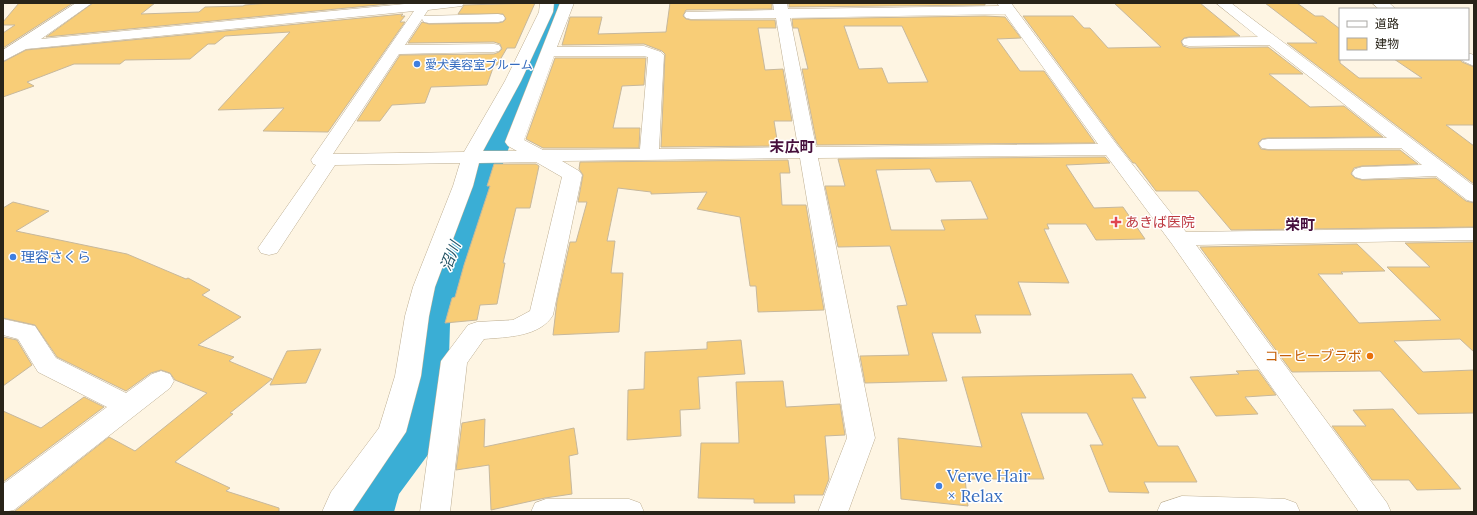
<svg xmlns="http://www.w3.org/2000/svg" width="1477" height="515" font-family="Lora,'Noto Sans JP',serif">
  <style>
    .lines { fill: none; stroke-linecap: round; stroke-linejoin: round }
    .river { fill: #3aaed5; fill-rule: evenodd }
    .building { fill: #f8cd77; stroke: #c7b89c; fill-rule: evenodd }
    .minor-casing { stroke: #bdae92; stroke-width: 1 }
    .major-casing { stroke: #bdae92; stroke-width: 1 }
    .minor { fill: #fff; fill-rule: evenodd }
    .major { fill: #fff; fill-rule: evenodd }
    .shop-dot { fill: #3f7fe0; stroke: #fff; stroke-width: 1.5 }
    .health-dot { fill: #e0444e; stroke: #fff; stroke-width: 1.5 }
    .food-dot { fill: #e8710a; stroke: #fff; stroke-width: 1.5 }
    .labels { text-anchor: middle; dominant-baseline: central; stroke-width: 3; stroke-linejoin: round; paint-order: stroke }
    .far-shop-label { font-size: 12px; fill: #366cbe; stroke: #fff; text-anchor: start }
    .health-label { font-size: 14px; fill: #be3a42; stroke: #fff; text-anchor: start }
    .shop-label { font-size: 14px; fill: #366cbe; stroke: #fff; text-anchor: start }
    .food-label { font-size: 14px; fill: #c56008; stroke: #fff; text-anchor: end }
    .neighbourhood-label { font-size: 15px; font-weight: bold; fill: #460f3c; stroke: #fff }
    .water-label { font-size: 15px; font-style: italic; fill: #245364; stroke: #fff }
    .near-shop-label { font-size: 17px; fill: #366cbe; stroke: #fff; text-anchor: start }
  </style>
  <rect width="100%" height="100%" fill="#fef5e3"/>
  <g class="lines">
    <polygon class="river" points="544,3 568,3 511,142 462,275 450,324 448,390 437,438 430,452 399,494 394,512 340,512 349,486 356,470 390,430 402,390 408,324 422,275 479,142"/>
  </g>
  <g class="building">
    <polygon points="19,3 73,3 3,48 3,33 15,25 3,25 3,22"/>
    <polygon points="93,3 155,3 141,14 199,12 205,7 243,6 245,5 269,3 399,3 46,37"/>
    <polygon points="535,3 515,48 507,48 497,65 494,65 487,85 431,87 425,103 392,105 380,121 357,121 400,55 494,54 499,52 502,49 500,44 494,42 408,43 422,22 429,24 498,23 503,22 506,19 503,14 458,14 464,5"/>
    <polygon points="670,3 772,3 772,9 686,10 683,16 686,19 691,20 775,20 776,28 758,28 765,70 783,69 792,121 774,121 778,146 661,147 665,54 662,51 644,44 562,45 570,17 602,17 598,34 666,32"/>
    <polygon points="789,3 985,3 985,5 789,7"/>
    <polygon points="1114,3 1200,3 1240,36 1189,37 1184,38 1181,41 1183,46 1189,48 1268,47 1303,74 1269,74 1310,107 1344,106 1383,137 1268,138 1262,139 1258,143 1261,149 1268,150 1400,150 1418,164 1362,166 1354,168 1351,174 1355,178 1362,180 1436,178 1466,201 1474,203 1474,227 1231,230 1198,191 1156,191 1135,163 1133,163 1118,144 1023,16 1073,16 1084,28 1090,28 1108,48 1161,47"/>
    <polygon points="1265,3 1297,3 1315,16 1323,16 1340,29 1340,63 1359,78 1422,78 1394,59 1460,59 1462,62 1474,67 1474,125 1446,125 1474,146 1474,184 1287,43 1317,43"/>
    <polygon points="403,14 401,16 405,16 400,22 405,22 328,132 263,131 284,108 218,110 290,32 225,36 215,44 208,44 190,59 125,60 120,64 74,64 27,82 34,86 3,97 3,62 26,50"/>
    <path d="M985,16L1005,17L1021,38L997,39L1020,71H1044L1095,143L817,145L802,69H808L798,28H793L792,19ZM844,26H902L928,82L888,83L882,68L859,69Z"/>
    <polygon points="555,58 646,58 644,85 622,86 613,128 640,128 639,148 543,148 526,139"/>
    <path d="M1105,157L1110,163L1066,165L1094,208L1123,207L1145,239L1096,240L1086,224H1047L1049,229H1044L1069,283L1018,282L1031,315H975L981,333H932L947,381L865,383L860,356L909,355L897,306L907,305L890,246L838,247L825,186H845L838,159ZM930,169L936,182L971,181L988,219L941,220L945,230H891L876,170Z"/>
    <polygon points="788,160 790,173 780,173 782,205 806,205 824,310 758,312 756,286 750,286 740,217 697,209 707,192 651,194 651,192 618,188 607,241 615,241 611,273 623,273 619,332 553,335 557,301 570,242 576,242 587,202 578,202 583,175 579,169 580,162"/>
    <polygon points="494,164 536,164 539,166 530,208 516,208 503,263 505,263 497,304 480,305 477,320 445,323 452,298 455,297 464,265 490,186 487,186"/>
    <polygon points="13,202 49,211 16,231 127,254 186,279 188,278 210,290 202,295 241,317 198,345 234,357 229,361 272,379 230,413 233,414 175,462 230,488 226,491 279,508 279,512 11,512 15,511 109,437 135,451 207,393 175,380 170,373 161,370 151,373 126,391 57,357 35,325 3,318 3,208"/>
    <polygon points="1474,242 1474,352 1460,339 1394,341 1423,372 1474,370 1474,413 1418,414 1380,371 1292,372 1200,247 1357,244 1385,271 1341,272 1343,274 1318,274 1359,323 1441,320 1387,267 1430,267 1405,243"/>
    <polygon points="3,337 17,340 32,365 3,386"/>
    <polygon points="741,340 745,374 698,377 700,409 680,410 681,436 627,440 628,390 644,389 645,352 707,349 707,342"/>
    <polygon points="321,349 306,383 270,385 287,351"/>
    <polygon points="1258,370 1276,395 1245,397 1258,414 1216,416 1190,377 1239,374 1236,371"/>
    <polygon points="1132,374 1146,398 1132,398 1158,446 1178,446 1197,482 1144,482 1149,493 1109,492 1090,445 1103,445 1087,413 1021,413 1044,479 965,479 968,506 901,499 898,438 982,447 962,377"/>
    <polygon points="783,381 786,407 840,404 845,435 825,436 829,479 823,495 794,495 795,503 754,503 754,499 698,498 701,443 739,443 736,382"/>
    <polygon points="84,397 104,407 3,482 3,411 41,428"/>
    <polygon points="1393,409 1461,489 1417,490 1409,480 1372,480 1332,426 1366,426 1353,410"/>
    <polygon points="485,419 484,447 574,428 578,454 569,456 572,494 545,498 491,510 489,465 456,470 462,423"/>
  </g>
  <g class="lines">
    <defs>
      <g id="minor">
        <path d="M76,3H92L41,39L415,3H464L462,6L428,10L424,16L498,14L503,15L505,18L503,21L498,22L429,23L424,22L422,19L405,45L494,44L499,45L501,48L499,51L494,52L399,54L333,154L464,152L505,81L539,12L540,3H554L553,12L521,81L483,151H517L508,146L505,142L560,3H574L557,47L644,46L661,52L664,55L659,149L798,147L776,18L691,19L686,18L684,15L686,12L774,10L773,3H787L788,9L999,6L997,3H1011L1117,145L1186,232L1474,228V240L1196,245L1387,503L1391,512H1359L1172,244L1106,155L818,158L875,438L848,512H818L847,438L800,158L562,161L579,171L582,175L553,315C540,337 507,337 484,339L467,363L450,512H420L441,361L468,325L477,322L513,320L530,311L562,177L536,162L479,163L473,186L435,287L429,316L421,376L406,432L352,512H322L331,492L379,428L395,376L405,316L413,287L453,186L460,163L335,165L277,253L269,255L261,253L258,248L316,165L313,164L311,160L414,11L26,49L3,61V50ZM1005,14L1098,144L816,147L790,18ZM554,56H643L648,57L640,149L543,150L524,140Z"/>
        <polygon points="1216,3 1231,3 1474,186 1474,202 1467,200 1436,176 1362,179 1355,177 1352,173 1355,169 1362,167 1422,165 1401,148 1268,149 1262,148 1259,144 1262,140 1268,139 1387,138 1269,45 1189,46 1184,45 1182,42 1184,39 1189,38 1258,37"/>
        <polygon points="3,319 35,326 56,358 126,393 152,374 161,371 170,374 174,381 170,388 14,510 3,512 3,484 107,407 38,372 18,339 3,335"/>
        <polygon points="546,499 629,499 640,503 644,512 531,512 535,503"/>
      </g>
      <g id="major">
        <polygon points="1372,3 1389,3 1396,9 1379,9"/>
        <polygon points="1468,53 1474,55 1474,66 1463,61 1461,59 1468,59"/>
        <polygon points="1182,496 1285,499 1296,503 1300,512 1157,512 1161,503"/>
      </g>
    </defs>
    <use href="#minor" class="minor-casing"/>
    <use href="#major" class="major-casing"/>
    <use href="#minor" class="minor"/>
    <use href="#major" class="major"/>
  </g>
  <g class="shop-dot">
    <circle cx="417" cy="64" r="4"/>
    <circle cx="13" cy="257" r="4"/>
    <circle cx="939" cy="486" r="4"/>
  </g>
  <path class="health-dot" d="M1114 216h4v4h4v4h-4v4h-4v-4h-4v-4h4z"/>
  <circle class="food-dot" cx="1370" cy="356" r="4"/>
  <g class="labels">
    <g class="far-shop-label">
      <text x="425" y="64">愛犬美容室ブルーム</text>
    </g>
    <g class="health-label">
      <text x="1125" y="222">あきば医院</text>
    </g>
    <g class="shop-label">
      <text x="21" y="257">理容さくら</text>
    </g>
    <g class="food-label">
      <text x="1362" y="356">コーヒーブラボ</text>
    </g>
    <g class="neighbourhood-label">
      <text x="792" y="146">末広町</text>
      <text x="1300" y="224">栄町</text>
    </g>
    <g class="water-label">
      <text transform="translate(450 256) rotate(-69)">沼川</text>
    </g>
    <g class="near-shop-label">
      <text x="947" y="476">Verve Hair<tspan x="947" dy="20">× Relax</tspan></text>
    </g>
  </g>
  <rect width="1477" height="515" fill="none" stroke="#292419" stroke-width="8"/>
  <rect x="1339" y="8" width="130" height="52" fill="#ffffff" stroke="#a9a7a3"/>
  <rect x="1347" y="21" width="20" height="6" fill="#ffffff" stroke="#a9a7a3"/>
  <text x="1375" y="28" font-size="12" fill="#292419">道路</text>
  <rect x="1347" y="38" width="20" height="12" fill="#f8cd77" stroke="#a9a7a3"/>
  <text x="1375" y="48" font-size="12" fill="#292419">建物</text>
</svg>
